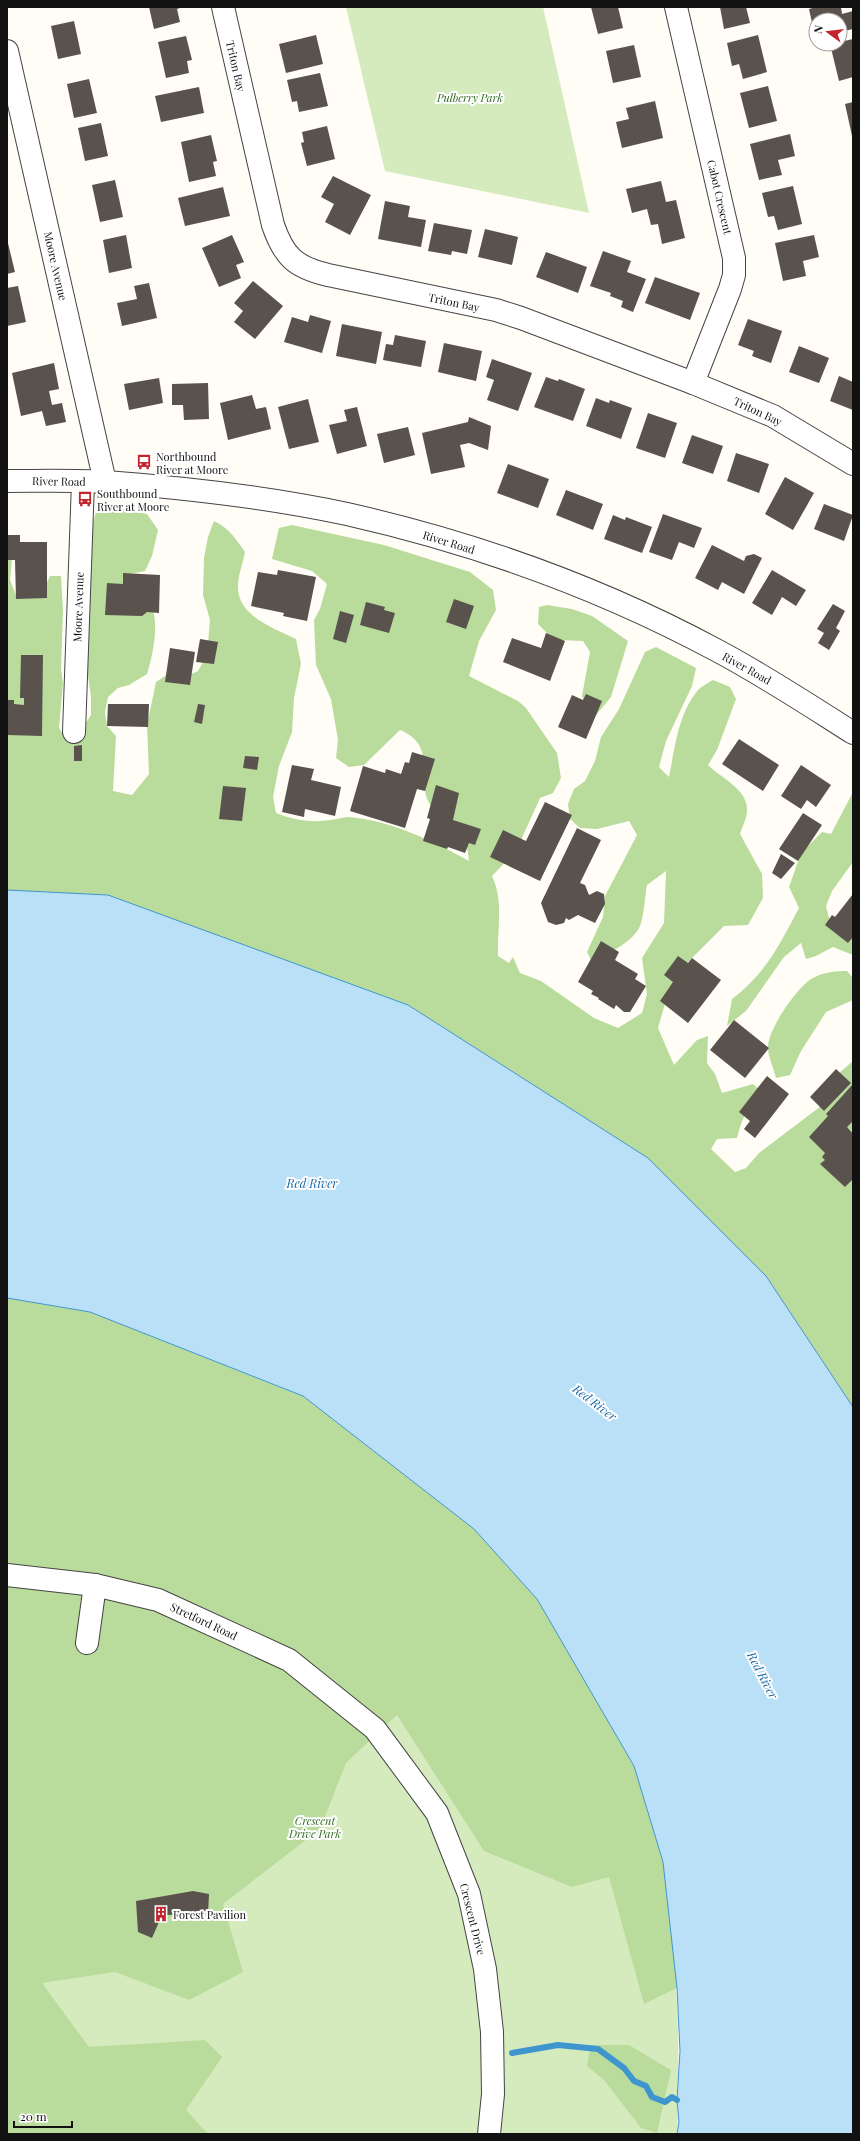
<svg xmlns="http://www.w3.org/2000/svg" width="860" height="2141" font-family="'Playfair Display',serif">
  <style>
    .green { fill: #d5ebbd }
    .forest { fill: #b9dc9c }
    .water { fill: #b9e0f7; stroke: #3f96cf }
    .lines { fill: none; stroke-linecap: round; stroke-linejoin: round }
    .stream { stroke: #3f96cf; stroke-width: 6 }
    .building { fill: #5a524d }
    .minor-casing { stroke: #444; stroke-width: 24 }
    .minor { stroke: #fff; stroke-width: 22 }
    .labels { text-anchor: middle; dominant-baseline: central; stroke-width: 4; stroke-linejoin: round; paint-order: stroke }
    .street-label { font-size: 11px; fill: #111; stroke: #fff }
    .park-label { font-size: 11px; font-style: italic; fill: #2f6b1f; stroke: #fff }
    .poi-label { font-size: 11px; fill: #111; stroke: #fff; text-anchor: start }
    .water-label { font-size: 12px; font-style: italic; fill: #1768a6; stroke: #fff }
  </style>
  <rect width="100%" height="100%" fill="#fffdf5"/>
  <g class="green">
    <polygon points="346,7 543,7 589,213 385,171"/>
    <path d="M7,1298L663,1862C672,1940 682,2016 677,2094C677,2108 679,2120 677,2134H7Z"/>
  </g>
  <g class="forest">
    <path d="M122,509L147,514L158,530L152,556L145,571L124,575L122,593C130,596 142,599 148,604C162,615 152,659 147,674L129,685L118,688L108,697L105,712L107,726L116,736L113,791L132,795L149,774L147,725L156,682L168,674L183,678L198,671L207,655L210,620L203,595L204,558L208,537L214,521C229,528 236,539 245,552C243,563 238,575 238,586C237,616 274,628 296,639L301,664L294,698L292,732L279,766L273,797L276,813C293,820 312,823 330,820C336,820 342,817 348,817C390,820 433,841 469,861L465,832L446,812H436C409,786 443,748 400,730L364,765L349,767L336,758L338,740L331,699L316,665L314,620L320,609L327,584L312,571L272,559L279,528L292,525L384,545L470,572L493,590L496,610L479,641L469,676L518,701L526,708L557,753L561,778L553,793L540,798L516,851L492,876C504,902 497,929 498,956L509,963L513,957L520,973L541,981L594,1018L618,1028L642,1013L647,994L642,958L664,923L666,871L647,885C645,895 644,919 639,928C630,944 608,954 591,960L587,952L603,917L605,896L637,835L629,821L597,829L580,828L570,819L568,804L574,789L585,781L595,761L601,737L619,709L645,652L656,647L696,668L692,686L666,741L659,767L669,777C675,748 678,714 698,690C702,686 708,683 713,680L730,687L736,699L717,750L708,765C721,778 747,789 747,809C748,816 742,827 740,834L762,874L763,898L748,925L724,926L684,966L668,993L658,1028L674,1065L697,1040L708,1036L707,1063L715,1074L722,1093L753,1084L765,1095C745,1110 743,1116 737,1138L717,1139L711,1149L735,1172L746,1168L759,1153L821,1106L838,1074L853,1061V1407L766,1276L648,1158L408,1005L7,891V544L12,557L10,580L16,595L44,588L50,576H61L63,610L61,669L63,683L59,728L66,739L76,738L91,715V697L85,654L87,544L96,512Z"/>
    <polygon points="547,605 572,609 592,616 628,641 611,697 592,720 582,696 590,652 583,641 560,640 558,644 538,624 539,607"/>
    <path d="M853,792V862L832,891L826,906L831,926L853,927V955L833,947L816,956L806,959L801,943L784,957L746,1011L727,1026L732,999C766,973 780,944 799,908L789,887L801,853L822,832L831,834Z"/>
    <path d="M847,971L853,978V1000L826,1012L801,1051L790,1075L776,1078C774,1069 768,1057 768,1048C767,1030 797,988 811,979C823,972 834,971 847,971Z"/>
    <polygon points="7,1298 90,1312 303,1396 474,1529 537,1599 634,1766 663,1862 677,1988 644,2004 609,1877 572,1887 484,1851 397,1715 346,1763 320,1829 223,1904 243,1972 189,2000 115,1972 42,1983 89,2047 205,2040 222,2057 186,2110 208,2134 7,2134"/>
    <polygon points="591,2045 629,2045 671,2070 657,2133 641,2128 604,2080 587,2066"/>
  </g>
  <polygon class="water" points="7,890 108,895 408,1005 648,1158 766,1276 853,1407 853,2134 677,2134 679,2122 677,2100 680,2051 677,1988 663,1862 634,1766 537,1599 474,1529 303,1396 90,1312 7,1298"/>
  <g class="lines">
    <polyline class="stream" points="512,2053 558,2045 598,2049 624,2068 634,2081 646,2086 652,2097 665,2102 672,2097 677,2100"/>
  </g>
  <g class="building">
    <polygon points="149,7 183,7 177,9 180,22 154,29"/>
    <polygon points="591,7 618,7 623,28 598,34"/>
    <polygon points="720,7 746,7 750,23 724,29"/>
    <polygon points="816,7 841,7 842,14 853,11 853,29 840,32 840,20 816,20 815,36 809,9"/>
    <polygon points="74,21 81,54 58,59 51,26"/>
    <polygon points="316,35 323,64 286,73 279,44"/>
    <polygon points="758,35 767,72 743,79 739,64 732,66 727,43"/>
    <polygon points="186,36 192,60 187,61 189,73 166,78 158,42"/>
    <polygon points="853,39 853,77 839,81 830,44 840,44 840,42"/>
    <polygon points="634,45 641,77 613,83 606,51"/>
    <polygon points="320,73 328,106 299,112 297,101 292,102 287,80"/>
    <polygon points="89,79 97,113 74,118 67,84"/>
    <polygon points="768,86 777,121 749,128 740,93"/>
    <polygon points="199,87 204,113 161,122 155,96"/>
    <polygon points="655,101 663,138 622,148 616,122 629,119 626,108"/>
    <polygon points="853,102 853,136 852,136 845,104"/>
    <polygon points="101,123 108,156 85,161 78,128"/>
    <polygon points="327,126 335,159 307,166 301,143 304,142 302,132"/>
    <polygon points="790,134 795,156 778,160 782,175 759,180 750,144"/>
    <polygon points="211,135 217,161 213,162 216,176 189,182 181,142"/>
    <polygon points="333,176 371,195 350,235 325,222 334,204 321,197"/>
    <polygon points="115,180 123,217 100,222 92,185"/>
    <polygon points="661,181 666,202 676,200 685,238 662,244 658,224 651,225 647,209 632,213 626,189"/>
    <polygon points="793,186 802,224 778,230 774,216 768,217 762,193"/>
    <polygon points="223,187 230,216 185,226 178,198"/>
    <polygon points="385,201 410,206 408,217 426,220 421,247 378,239"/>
    <polygon points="434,223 472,230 467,254 452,251 451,255 428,251"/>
    <polygon points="485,229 518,237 512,265 478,257"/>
    <polygon points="126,235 132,268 109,273 103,240"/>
    <polygon points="232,235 244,262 236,265 241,278 219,287 202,248"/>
    <polygon points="814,235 819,257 803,261 806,276 783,281 775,243"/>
    <polygon points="7,239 15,272 7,274"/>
    <polygon points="603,251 631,261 627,272 646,279 633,312 621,307 623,301 610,296 611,293 590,286"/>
    <polygon points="546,252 587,267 578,293 536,277"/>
    <polygon points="655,277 700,293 690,320 645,303"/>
    <polygon points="253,281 283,306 255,339 234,322 243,311 234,303"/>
    <polygon points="149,283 157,318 122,326 117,303 137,299 134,286"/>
    <polygon points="18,286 26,322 7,326 7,288"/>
    <polygon points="310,315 331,321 322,353 284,342 292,317 308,322"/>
    <polygon points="748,319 782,331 771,363 752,356 754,351 738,345"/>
    <polygon points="342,324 382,332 376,364 336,356"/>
    <polygon points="395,335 426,341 421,367 383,360 386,344 393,345"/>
    <polygon points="444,343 482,351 476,381 438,372"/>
    <polygon points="799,346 829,358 819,383 789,372"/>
    <polygon points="492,359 532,373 518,411 487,400 494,380 486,377"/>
    <polygon points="54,363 59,389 49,391 52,405 62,403 66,422 46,426 42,411 21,416 12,373"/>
    <polygon points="839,376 853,382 853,410 830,401"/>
    <polygon points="546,377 558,381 559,379 585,389 573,421 534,407"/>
    <polygon points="159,378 163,403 129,410 124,384"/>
    <polygon points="208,383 209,419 184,420 183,405 172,405 172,384"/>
    <polygon points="252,395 256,409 266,407 271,429 228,440 220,403"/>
    <polygon points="596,398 609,403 610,400 632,408 621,439 586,426"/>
    <polygon points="308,399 319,442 289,449 278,407"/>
    <polygon points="357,407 367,446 337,454 329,425 347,421 344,410"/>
    <polygon points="648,413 677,423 665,458 636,448"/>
    <polygon points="469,417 491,426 488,450 469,443 460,445 465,467 431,474 422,433 468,422"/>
    <polygon points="408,427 415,455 384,463 377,434"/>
    <polygon points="692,435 723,446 713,474 682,463"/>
    <polygon points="736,453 769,464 759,493 727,481"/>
    <polygon points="508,464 549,479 538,508 497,493"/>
    <polygon points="785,477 814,493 793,530 765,514"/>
    <polygon points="566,490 603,504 593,530 556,515"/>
    <polygon points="824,504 853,515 844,541 814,529"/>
    <polygon points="663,514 702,528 694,548 679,542 672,560 649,552"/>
    <polygon points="613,515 625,520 626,517 652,527 642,553 604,539"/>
    <polygon points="7,535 20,535 20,542 47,542 47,598 16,599 15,560 7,560"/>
    <polygon points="712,545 744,561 746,556 754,554 762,558 744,594 722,582 718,590 695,578"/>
    <polygon points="278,570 316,577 307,621 283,616 284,613 251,606 258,572 277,575"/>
    <polygon points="772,570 806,590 796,606 782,597 772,615 752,603"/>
    <polygon points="123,573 160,575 159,613 147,612 142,616 105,615 107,583 123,584"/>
    <polygon points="454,599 474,606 466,629 446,622"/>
    <polygon points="366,602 385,607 384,610 395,613 389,633 360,625"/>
    <polygon points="833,604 845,611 836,628 840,631 829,650 818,643 824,633 817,629"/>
    <polygon points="340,611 354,615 346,643 333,639"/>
    <polygon points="546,633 565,641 550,681 503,662 512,638 541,648"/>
    <polygon points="200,639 218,642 214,664 196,662"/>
    <polygon points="170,648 195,652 190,685 165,682"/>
    <polygon points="21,655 43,655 42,736 7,735 7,700 14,700 14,704 24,705 24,698 20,698"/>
    <polygon points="586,694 602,701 586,739 558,727 572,695 583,700"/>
    <polygon points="108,704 149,704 148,727 107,726"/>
    <polygon points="198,704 205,705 202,724 194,722"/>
    <polygon points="739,739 779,765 763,791 722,764"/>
    <polygon points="82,745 82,761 74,761 74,746"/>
    <polygon points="412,752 435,759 425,791 417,789 405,828 350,811 363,766 385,773 386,769 401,774 405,762 409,763"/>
    <polygon points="245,756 259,757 257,770 243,768"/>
    <polygon points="292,765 314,769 311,780 341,787 335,816 305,809 304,817 282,812"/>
    <polygon points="801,765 831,785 816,807 807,800 801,809 781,796"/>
    <polygon points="436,785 459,793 453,820 481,829 475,845 469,843 465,853 448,847 447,849 423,841 430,819 427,818"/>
    <polygon points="223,786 246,788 242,821 219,819"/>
    <polygon points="545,802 572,815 540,881 490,857 503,830 526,841"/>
    <polygon points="803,813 822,825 798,861 779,849"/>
    <polygon points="577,828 601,840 580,883 585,885 589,895 597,891 604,894 605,904 595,923 578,915 569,920 566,918 564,923 556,925 548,922 541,903"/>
    <polygon points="781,854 795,863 781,879 772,873"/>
    <polygon points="853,894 853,937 848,943 825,925 832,915 835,917"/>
    <polygon points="601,941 619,952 615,960 638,974 635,979 646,986 630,1012 624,1012 616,1005 614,1009 598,999 599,998 591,994 593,991 578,982"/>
    <polygon points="678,956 688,963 692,958 721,980 688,1023 660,1001 673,982 664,975"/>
    <polygon points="734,1020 769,1048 745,1078 710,1050"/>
    <polygon points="836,1069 851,1083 824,1111 810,1097"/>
    <polygon points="767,1076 789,1094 755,1138 744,1129 750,1121 739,1112"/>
    <polygon points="853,1084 853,1121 847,1127 853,1134 853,1179 845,1187 820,1164 825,1160 822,1157 825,1153 809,1137 828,1116 826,1114"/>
    <polygon points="193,1891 209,1894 208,1914 162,1915 152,1938 138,1932 136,1901"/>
  </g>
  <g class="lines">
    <defs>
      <g id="minor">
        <path d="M223,7L273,225C284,257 295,267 328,275L496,310L521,318L693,383L773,416L853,464"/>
        <polyline points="676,7 734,258 734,275 730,289 693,383"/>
        <polyline points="7,51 105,482"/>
        <path d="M7,481C40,481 73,480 106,482C187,488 268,497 347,514C475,543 603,589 718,651C765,676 809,705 853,733"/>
        <polyline points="74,732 83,482"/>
        <polyline points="7,1575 95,1585 158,1600 289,1660 375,1729 437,1813 469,1894 485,1969 492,2032 493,2094 489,2134"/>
        <polyline points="87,1643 95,1585"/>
      </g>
    </defs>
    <use href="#minor" class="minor-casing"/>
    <use href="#minor" class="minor"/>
  </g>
  <defs>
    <symbol id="bus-bare" viewBox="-9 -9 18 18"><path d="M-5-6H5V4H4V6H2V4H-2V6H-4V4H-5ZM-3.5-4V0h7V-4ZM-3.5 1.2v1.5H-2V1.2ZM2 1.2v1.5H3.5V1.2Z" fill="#c4262e" stroke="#fff" stroke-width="2.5" paint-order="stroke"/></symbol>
    <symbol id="building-bare" viewBox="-9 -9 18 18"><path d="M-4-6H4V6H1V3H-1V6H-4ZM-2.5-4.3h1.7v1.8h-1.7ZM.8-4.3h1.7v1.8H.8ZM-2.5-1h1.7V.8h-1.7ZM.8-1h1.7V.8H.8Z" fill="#c4262e" stroke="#fff" stroke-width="2.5" paint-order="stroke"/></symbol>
  </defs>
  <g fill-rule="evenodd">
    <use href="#bus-bare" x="133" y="451" width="22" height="22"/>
    <use href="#bus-bare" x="74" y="488" width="22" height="22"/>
    <use href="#building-bare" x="150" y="1903" width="22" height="22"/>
  </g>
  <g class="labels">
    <g class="street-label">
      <text transform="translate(236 66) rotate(77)">Triton Bay</text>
      <text transform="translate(720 197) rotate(77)">Cabot Crescent</text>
      <text transform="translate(56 266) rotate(77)">Moore Avenue</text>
      <text transform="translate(454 302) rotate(12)">Triton Bay</text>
      <text transform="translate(758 411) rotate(25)">Triton Bay</text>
      <text transform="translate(59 481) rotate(1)">River Road</text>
      <text transform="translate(449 542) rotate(17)">River Road</text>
      <text transform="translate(78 607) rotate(-88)">Moore Avenue</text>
      <text transform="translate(747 668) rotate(29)">River Road</text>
      <text transform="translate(204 1621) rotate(25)">Stretford Road</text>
      <text transform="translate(473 1919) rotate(76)">Crescent Drive</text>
    </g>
    <g class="park-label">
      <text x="470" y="97">Pulberry Park</text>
      <text x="315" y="1820">Crescent<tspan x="315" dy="13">Drive Park</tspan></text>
    </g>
    <g class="poi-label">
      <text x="156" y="456">Northbound<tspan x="156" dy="13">River at Moore</tspan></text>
      <text x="97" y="493">Southbound<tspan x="97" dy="13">River at Moore</tspan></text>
      <text x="173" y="1914">Forest Pavilion</text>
    </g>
    <g class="water-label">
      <text x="312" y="1183">Red River</text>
      <text transform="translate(595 1402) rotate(37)">Red River</text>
      <text transform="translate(763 1675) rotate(62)">Red River</text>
    </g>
  </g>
  <rect width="860" height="2141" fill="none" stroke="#111111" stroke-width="16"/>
  <g transform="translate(828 32) rotate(285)"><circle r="19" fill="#ffffff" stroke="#a0a0a0"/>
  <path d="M0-3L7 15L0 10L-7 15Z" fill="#c4262e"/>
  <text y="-6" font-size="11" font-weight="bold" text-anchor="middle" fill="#111111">N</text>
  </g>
  <path d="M14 2121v6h58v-6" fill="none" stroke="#111111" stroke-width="2"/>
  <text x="20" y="2121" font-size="12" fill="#111111" stroke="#ffffff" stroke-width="3" paint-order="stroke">20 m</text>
</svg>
